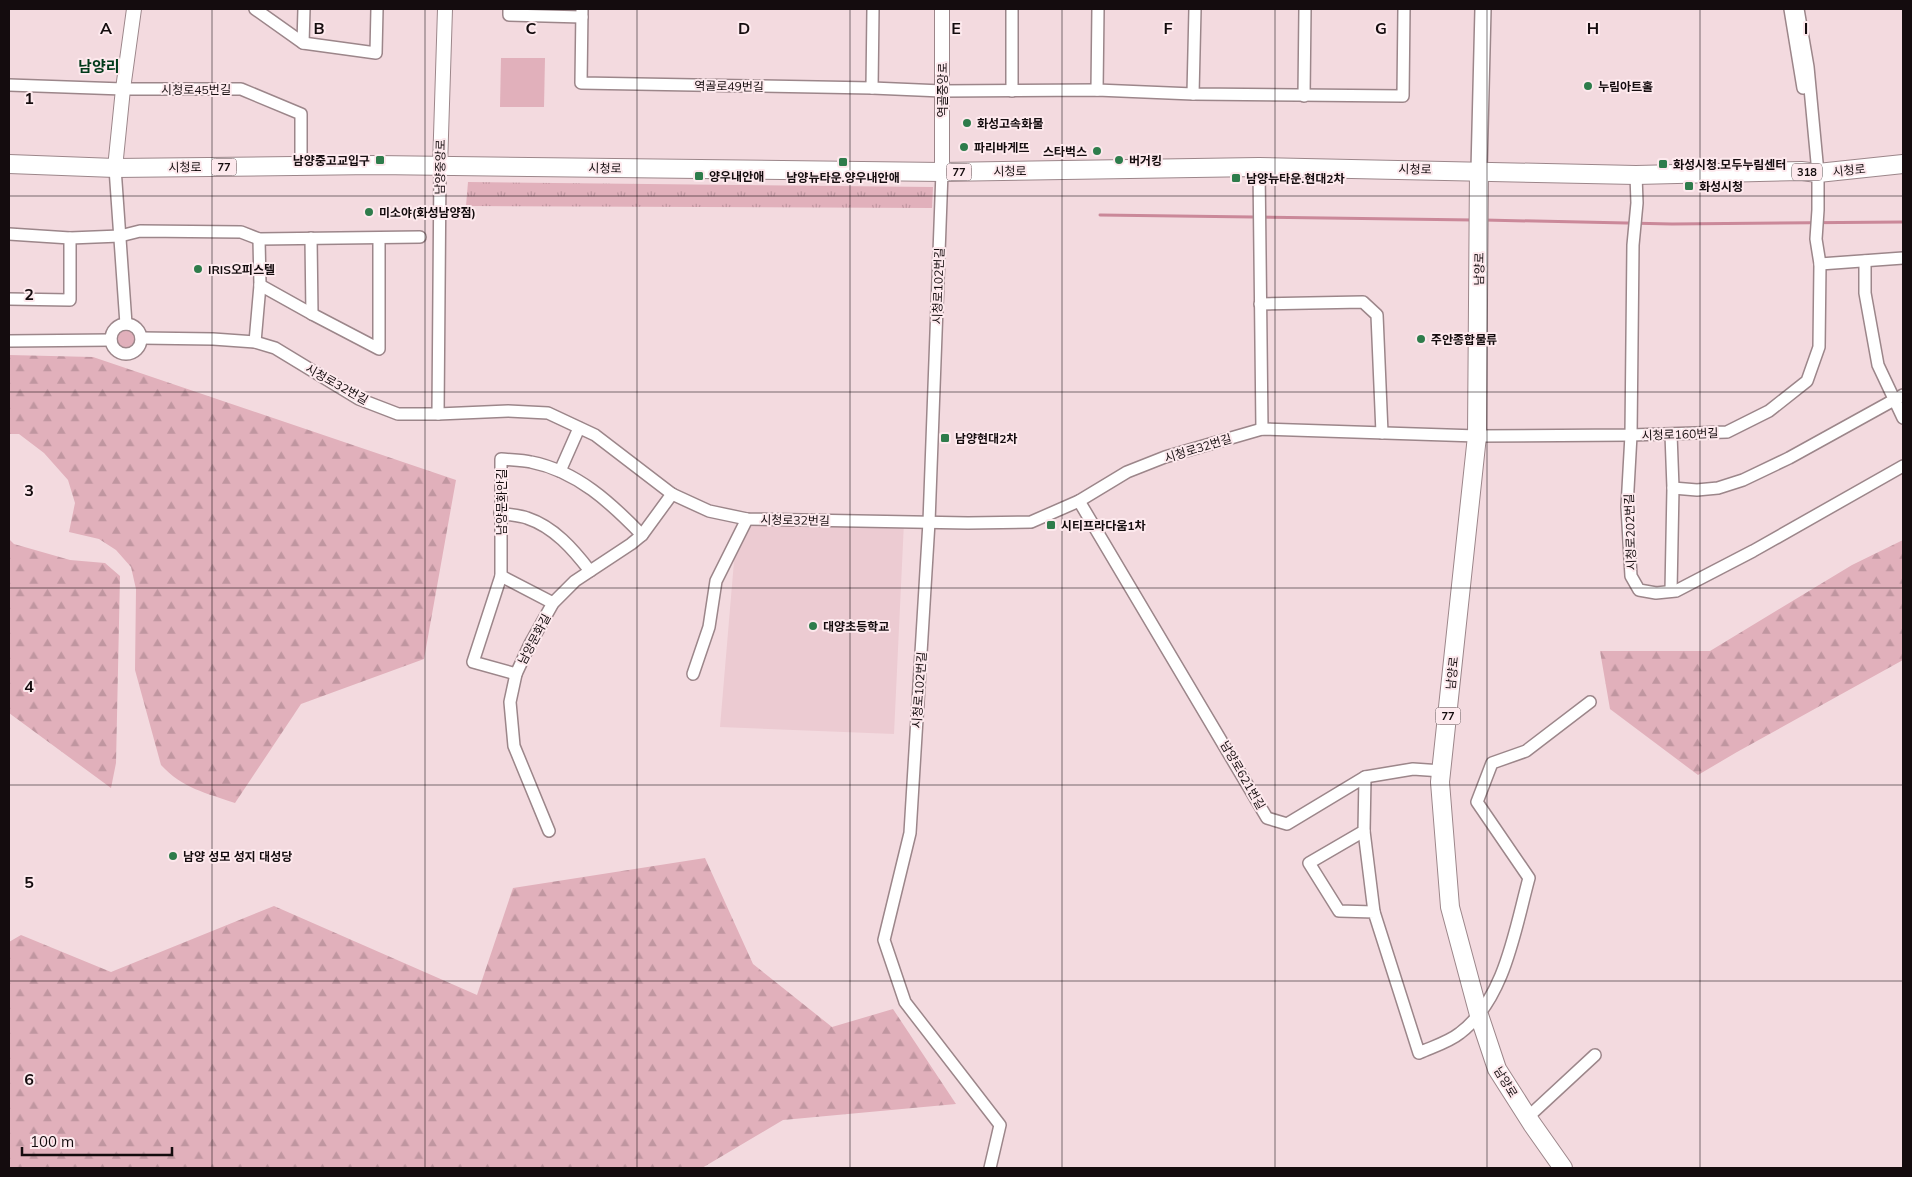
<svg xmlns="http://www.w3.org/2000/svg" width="1912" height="1177" font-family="Mulish,'Noto Sans KR',sans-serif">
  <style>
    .built { fill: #eccbd2 }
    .grass { fill: #e1b0bb }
    .forest { fill: url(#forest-firs) }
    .park { fill: url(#park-tufts) }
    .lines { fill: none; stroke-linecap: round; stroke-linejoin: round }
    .stream { stroke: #ca8899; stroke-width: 3 }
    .minor-casing { stroke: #9c868a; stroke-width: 14 }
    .tertiary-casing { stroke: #9c868a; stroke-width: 16 }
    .secondary-casing { stroke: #9c868a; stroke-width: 18 }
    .primary-casing { stroke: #9c868a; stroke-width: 20 }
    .minor { stroke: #fff; stroke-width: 11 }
    .tertiary { stroke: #fff; stroke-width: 14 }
    .secondary { stroke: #fff; stroke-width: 15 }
    .primary { stroke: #fff; stroke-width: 18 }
    .grid { fill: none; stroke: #140c0e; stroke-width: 1; stroke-opacity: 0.55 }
    .poi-dot { fill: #2e7c4b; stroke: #fde9ed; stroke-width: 2 }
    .labels { text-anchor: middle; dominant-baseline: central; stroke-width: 4; stroke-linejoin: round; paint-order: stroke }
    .shield { fill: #fde9ed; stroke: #5a4e51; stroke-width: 1 }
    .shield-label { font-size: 11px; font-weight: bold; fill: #140c0e }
    .street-label { font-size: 12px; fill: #140c0e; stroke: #fde9ed }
    .poi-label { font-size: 12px; font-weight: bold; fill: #140c0e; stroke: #fde9ed; text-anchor: start }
    .quarter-label { font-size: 15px; font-weight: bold; fill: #003919; stroke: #fde9ed }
    .grid-label { font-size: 16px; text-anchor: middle; font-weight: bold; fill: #140c0e; stroke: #fde9ed; stroke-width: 4; stroke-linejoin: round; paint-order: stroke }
  </style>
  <defs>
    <pattern id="forest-firs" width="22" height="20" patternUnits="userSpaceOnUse" patternTransform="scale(1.25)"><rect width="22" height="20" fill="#e1b0bb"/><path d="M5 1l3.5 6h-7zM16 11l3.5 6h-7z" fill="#c096a0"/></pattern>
    <pattern id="park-tufts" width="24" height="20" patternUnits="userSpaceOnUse" patternTransform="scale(1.25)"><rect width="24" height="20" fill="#e1b0bb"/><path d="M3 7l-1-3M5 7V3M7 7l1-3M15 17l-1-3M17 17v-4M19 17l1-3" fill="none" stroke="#c096a0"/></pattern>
  </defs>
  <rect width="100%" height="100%" fill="#f3dadf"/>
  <polygon class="built" points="904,522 894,734 720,727 737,526"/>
  <g class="grass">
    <polygon points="501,58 545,58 544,107 500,107"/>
    <circle cx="126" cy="339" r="9"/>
  </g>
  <g class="forest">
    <path d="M9,355L93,357L456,480L424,659L301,704L235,803C206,793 182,788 161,765L135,670L136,589L131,567L116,550L99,539L69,532L75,503L68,480L44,453L19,434H9Z"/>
    <polygon points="9,539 14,544 70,560 105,563 120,576 116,763 111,788 9,713"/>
    <polygon points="1903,540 1903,660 1737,752 1698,775 1610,709 1600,651 1710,651 1852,565"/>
    <polygon points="705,858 753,964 832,1027 893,1009 956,1104 783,1120 702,1168 9,1168 9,942 21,935 111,972 274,906 477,995 513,888"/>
  </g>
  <polygon class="park" points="468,182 933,187 932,208 466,206"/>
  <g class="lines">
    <g class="stream">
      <polyline points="1100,215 1473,220"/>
      <polyline points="1484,220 1672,224 1903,222"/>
    </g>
    <defs>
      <g id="minor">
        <polyline points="255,9 303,43 376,53 377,9"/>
        <polyline points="509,9 509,15 582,17"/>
        <polyline points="582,9 581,83 872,88 873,9"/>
        <polyline points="1790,9 1803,88"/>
        <polyline points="303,43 304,9"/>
        <polyline points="9,85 123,89 241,89 301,114 301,166"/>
        <polyline points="872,88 942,91 1097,90 1193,94 1403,96 1404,9"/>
        <polyline points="1097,90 1098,9"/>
        <polyline points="1012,91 1012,9"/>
        <polyline points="1193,94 1195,9"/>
        <polyline points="1304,96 1305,9"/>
        <polyline points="1259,167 1262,429"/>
        <polyline points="115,168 126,324"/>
        <polyline points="942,172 929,522 910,833 884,940 905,1002 1000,1125 990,1168"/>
        <polyline points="1636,175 1637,203 1633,245 1631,435 1627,507 1631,576 1639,590 1656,593 1676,591 1753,551 1903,466"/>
        <polyline points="9,234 70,238 120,236 140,231 241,232 259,239 420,237"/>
        <polyline points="311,238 312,314"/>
        <polyline points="1865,261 1865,293 1878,365 1903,418"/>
        <polyline points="1820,264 1903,258"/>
        <polyline points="260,285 312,314 379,349 379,238"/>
        <polyline points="9,299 70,300 70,238"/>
        <polyline points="1260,304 1363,302 1377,315 1382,433"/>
        <circle cx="126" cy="339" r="15"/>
        <polyline points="141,338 213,339 255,342 275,348 359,399 398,414 438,414 508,411 548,413 595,435 672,494 709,511 747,519 968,523 1031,522 1079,501 1127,472 1165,457 1262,429 1477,436 1631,435 1727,432 1769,411 1807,381 1819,347 1820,264 1816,239 1818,210 1818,173 1808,67 1798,9"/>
        <polyline points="9,341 111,340"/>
        <polyline points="255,342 260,285 259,239"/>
        <polyline points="438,414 440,167"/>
        <polyline points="560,471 579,428"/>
        <polyline points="1673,488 1697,490 1718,488 1743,480 1789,458 1903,395"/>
        <path d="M1079,501L1267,818L1287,824L1365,777L1364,831L1309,863L1339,911L1374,912L1419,1053C1432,1047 1449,1042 1460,1033C1505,999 1515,929 1529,878L1477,802L1492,763L1526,751L1590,702"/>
        <path d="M500,513C509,515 519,515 527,518C554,527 573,549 590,571"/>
        <polyline points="501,576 553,603"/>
        <polyline points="1671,591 1673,488 1671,434"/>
        <path d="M516,674L473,662L501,576V459C511,460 522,460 531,462C577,471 611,503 642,535"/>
        <polyline points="693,674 709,627 716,581 747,519"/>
        <polyline points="1365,777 1413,769 1442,771"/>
        <polyline points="549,831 514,746 510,702 516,674 530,644 553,603 575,581 631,544 642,535 672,494"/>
        <polyline points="1364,831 1374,912"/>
        <polyline points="1528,1117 1595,1055"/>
      </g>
      <g id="tertiary">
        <polyline points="942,9 942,172"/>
        <polyline points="440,167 445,9"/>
        <polyline points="115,168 123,89 134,9"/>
      </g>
      <polyline id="secondary" points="1479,170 1483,9"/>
      <g id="primary">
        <polyline points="9,164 115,168 376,165 942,172 1259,167 1636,175 1801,171 1818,173 1903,164"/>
        <polyline points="1479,170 1477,436 1440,782 1450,907 1479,1015 1497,1069 1532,1124 1563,1168"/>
      </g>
    </defs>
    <use href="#minor" class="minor-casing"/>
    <use href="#tertiary" class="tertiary-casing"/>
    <use href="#secondary" class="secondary-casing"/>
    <use href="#primary" class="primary-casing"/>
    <use href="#minor" class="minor"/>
    <use href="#tertiary" class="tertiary"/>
    <use href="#secondary" class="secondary"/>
    <use href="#primary" class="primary"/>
  </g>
  <path class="grid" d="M212,9V1168M425,9V1168M637,9V1168M850,9V1168M1062,9V1168M1275,9V1168M1487,9V1168M1700,9V1168M9,196H1903M9,392H1903M9,588H1903M9,785H1903M9,981H1903"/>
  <g class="poi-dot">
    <circle cx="1588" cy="86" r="5"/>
    <circle cx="967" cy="123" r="5"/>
    <circle cx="964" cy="147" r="5"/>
    <circle cx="1097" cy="151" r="5"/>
    <rect x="375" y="155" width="10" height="10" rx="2.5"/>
    <circle cx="1119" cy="160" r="5"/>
    <rect x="838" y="157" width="10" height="10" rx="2.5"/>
    <rect x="1658" y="159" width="10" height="10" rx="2.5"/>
    <rect x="694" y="171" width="10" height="10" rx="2.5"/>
    <rect x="1231" y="173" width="10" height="10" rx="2.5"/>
    <rect x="1684" y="181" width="10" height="10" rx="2.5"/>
    <circle cx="369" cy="212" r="5"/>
    <circle cx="198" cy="269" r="5"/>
    <circle cx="1421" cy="339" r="5"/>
    <rect x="940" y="433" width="10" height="10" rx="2.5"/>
    <rect x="1046" y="520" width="10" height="10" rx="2.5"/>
    <circle cx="813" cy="626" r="5"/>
    <circle cx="173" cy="856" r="5"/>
  </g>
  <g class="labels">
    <g class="shield">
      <rect x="211.5" y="158.5" width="25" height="17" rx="4"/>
      <rect x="946.5" y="163.5" width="25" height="17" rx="4"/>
      <rect x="1792" y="163.5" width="30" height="17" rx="4"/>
      <rect x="1435.5" y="707.5" width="25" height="17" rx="4"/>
    </g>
    <g class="shield-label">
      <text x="224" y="167">77</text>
      <text x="959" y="172">77</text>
      <text x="1807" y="172">318</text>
      <text x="1448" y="716">77</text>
    </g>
    <g class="street-label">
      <text transform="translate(729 86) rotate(1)">역골로49번길</text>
      <text x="196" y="89">시청로45번길</text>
      <text transform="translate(942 90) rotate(-90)">역골중앙로</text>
      <text transform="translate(185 167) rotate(-1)">시청로</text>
      <text transform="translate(440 167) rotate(-89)">남양중앙로</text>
      <text transform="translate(605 168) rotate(1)">시청로</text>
      <text transform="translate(1415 169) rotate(1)">시청로</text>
      <text transform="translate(1849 170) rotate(-6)">시청로</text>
      <text transform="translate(1010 171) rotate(-1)">시청로</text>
      <text transform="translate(1479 269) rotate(-89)">남양로</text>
      <text transform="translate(938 286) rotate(-88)">시청로102번길</text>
      <text transform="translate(337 384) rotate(29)">시청로32번길</text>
      <text transform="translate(1680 434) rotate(-2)">시청로160번길</text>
      <text transform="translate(1198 448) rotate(-17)">시청로32번길</text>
      <text transform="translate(501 502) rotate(-90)">남양문화안길</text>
      <text transform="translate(795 520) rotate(1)">시청로32번길</text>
      <text transform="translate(1630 532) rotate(-92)">시청로202번길</text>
      <text transform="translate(534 639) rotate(-62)">남양문화길</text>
      <text transform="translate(1452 673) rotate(-84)">남양로</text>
      <text transform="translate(919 690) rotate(-86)">시청로102번길</text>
      <text transform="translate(1243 775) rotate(60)">남양로621번길</text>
      <text transform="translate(1506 1082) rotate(59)">남양로</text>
    </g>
    <g class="poi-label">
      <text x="1598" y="86">누림아트홀</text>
      <text x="977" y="123">화성고속화물</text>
      <text x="974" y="147">파리바게뜨</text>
      <text x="1087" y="151" text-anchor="end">스타벅스</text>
      <text x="370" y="160" text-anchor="end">남양중고교입구</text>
      <text x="1129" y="160">버거킹</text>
      <text x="1673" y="164">화성시청.모두누림센터</text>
      <text x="709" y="176">양우내안애</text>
      <text x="843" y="177" text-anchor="middle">남양뉴타운.양우내안애</text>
      <text x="1246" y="178">남양뉴타운.현대2차</text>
      <text x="1699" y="186">화성시청</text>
      <text x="379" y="212">미소야(화성남양점)</text>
      <text x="208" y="269">IRIS오피스텔</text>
      <text x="1431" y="339">주안종합물류</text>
      <text x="955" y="438">남양현대2차</text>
      <text x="1061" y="525">시티프라다움1차</text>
      <text x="823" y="626">대양초등학교</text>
      <text x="183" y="856">남양 성모 성지 대성당</text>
    </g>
    <g class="quarter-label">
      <text x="99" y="66">남양리</text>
    </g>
  </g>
  <g class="grid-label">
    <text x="106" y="34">A</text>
    <text x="319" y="34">B</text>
    <text x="531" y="34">C</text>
    <text x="744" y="34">D</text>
    <text x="956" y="34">E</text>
    <text x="1168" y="34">F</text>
    <text x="1381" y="34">G</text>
    <text x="1593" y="34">H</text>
    <text x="1806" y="34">I</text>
    <text x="29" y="104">1</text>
    <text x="29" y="300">2</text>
    <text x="29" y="496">3</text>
    <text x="29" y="692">4</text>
    <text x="29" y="888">5</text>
    <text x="29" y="1085">6</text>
  </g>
  <rect width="1912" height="1177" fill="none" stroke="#140c0e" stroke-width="20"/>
  <path d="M22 1147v8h150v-8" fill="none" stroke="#140c0e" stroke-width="2.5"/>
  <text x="30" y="1147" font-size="15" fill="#140c0e" stroke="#fde9ed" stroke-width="4" paint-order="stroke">100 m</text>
</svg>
